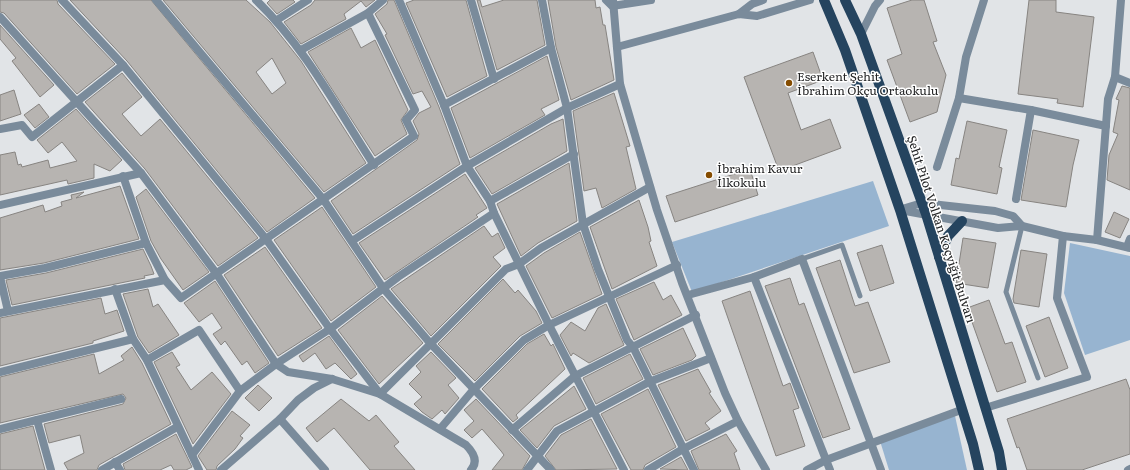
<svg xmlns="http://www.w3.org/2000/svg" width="1130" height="470" font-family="Literata,serif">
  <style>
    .green { fill: #97b4d0 }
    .building { fill: #b7b4b1; stroke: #878481; fill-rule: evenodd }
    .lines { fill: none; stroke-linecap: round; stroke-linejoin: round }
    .service { stroke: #7a8b9b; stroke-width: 5 }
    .minor { stroke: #7a8b9b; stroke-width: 8 }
    .tertiary { stroke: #7a8b9b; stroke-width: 8 }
    .primary { stroke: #25445f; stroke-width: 10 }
    .poi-dot { fill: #854c00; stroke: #fff; stroke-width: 1.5 }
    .labels { text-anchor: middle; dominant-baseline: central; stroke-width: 3; stroke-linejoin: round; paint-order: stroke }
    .poi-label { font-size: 12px; fill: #242526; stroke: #fff; text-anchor: start }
    .street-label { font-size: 12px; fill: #242526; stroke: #fff }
  </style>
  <rect width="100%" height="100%" fill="#e1e4e7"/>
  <g class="green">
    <polygon points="873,181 889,226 692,292 672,242"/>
    <polygon points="1070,243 1130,256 1130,340 1085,355 1064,293"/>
    <polygon points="955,416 967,470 889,470 880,441"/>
  </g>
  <g class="building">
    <polygon points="0,0 57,0 58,4 115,64 77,94 4,13 0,12"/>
    <polygon points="70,0 151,0 315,198 267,232 127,61"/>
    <path d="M163,0H246L270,22L301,61L366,163L324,192ZM272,58L286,83L272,94L256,72Z"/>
    <polygon points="270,0 293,0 295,2 277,14 267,3"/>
    <polygon points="315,0 375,0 366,7 361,1 344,14 346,19 301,44 284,22 311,5"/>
    <polygon points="388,0 394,0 439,107 460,164 353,234 331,201 417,140 419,134 413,121 419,113 431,107 422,91 413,94 385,35 387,34 375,14 387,4"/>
    <polygon points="414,0 466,0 487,76 447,97 406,3"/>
    <polygon points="477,0 480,0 482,7 504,0 537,0 545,45 497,70"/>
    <polygon points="548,0 595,0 596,8 600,7 603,25 605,25 614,80 571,100 556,47"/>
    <polygon points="912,0 924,0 937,41 933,42 946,75 937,112 910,122 887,60 902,54 887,8"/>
    <polygon points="1029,0 1056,0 1056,12 1094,17 1083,107 1057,103 1058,99 1018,94"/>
    <polygon points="0,25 54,85 40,97 12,61 16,58 0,39"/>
    <polygon points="351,28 361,48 375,40 408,110 401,120 407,134 375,156 308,52"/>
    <polygon points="813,52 823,80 788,93 801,130 830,119 841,148 779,171 744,77"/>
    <polygon points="547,56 559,100 541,109 545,115 470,158 451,108"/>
    <polygon points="122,73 142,97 122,114 141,136 160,119 258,238 218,266 145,169 85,102"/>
    <polygon points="1122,86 1130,88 1130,190 1107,180 1109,155 1118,134 1113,132 1119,100 1116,99"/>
    <polygon points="14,90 21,114 0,121 0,95"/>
    <polygon points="614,93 630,146 626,147 636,189 602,208 596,188 584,191 573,111"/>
    <polygon points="39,104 49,117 35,128 24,115"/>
    <polygon points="76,109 122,160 110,171 94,164 94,178 68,184 67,180 0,195 0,155 15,152 18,165 21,164 22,167 48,160 50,168 77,161 62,142 48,153 37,140"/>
    <polygon points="563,119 567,151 492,194 475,168 551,124"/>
    <polygon points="967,121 1007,130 999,167 1002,168 997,194 951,185 956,158 959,159"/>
    <polygon points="1033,130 1079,140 1073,165 1066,207 1021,200"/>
    <polygon points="569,163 577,221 538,243 521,256 497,204"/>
    <polygon points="750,169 758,195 675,222 666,196"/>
    <polygon points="465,174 487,208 476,215 478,217 385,280 359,243"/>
    <polygon points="120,186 139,239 44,263 0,270 0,218 43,205 45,212 62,206 61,202 72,199 71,195 84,192 76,198"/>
    <polygon points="146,189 209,272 183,290 161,259 151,241 136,197"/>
    <polygon points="639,200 648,227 651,241 649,242 657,266 612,289 590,227"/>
    <polygon points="322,207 376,287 331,321 274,240"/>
    <polygon points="1114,212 1129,219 1120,238 1105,232"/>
    <polygon points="484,226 492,237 498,233 505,248 493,257 501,266 431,336 391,289"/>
    <polygon points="580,232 602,294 552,318 526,266 544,253"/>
    <polygon points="963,238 996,243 988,288 956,283"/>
    <polygon points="882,245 894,283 870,291 857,253"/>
    <polygon points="265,247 322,328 278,356 224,275"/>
    <polygon points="143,249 151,266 154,274 144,276 145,278 12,305 6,280 46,273"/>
    <polygon points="1021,250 1047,254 1039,307 1014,303 1013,299"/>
    <polygon points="840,260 855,306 868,302 890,362 854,373 816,268"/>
    <polygon points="790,278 799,305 804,303 850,429 823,438 765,286"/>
    <polygon points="503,279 515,293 518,290 536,311 542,323 520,336 475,381 438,344"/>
    <polygon points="215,281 269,363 255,373 247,361 242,365 225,341 221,345 213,334 222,328 212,313 199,322 184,303"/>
    <polygon points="654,282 663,300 671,295 682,315 634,340 616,299"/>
    <polygon points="148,289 153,307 158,304 179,335 149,353 138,337 123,294"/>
    <polygon points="750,291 783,386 790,383 799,408 793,410 805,446 776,456 722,301"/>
    <polygon points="382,296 423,343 379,384 338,330"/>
    <polygon points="101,298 105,314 117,310 124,331 93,341 93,343 0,366 0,318"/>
    <polygon points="989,300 1005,344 1012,342 1026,382 997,392 967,308"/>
    <polygon points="606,304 624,345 589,363 573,353 571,356 560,335 571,322 585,331 598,308"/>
    <polygon points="1049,317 1068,368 1045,377 1026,326"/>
    <polygon points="683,328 696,356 692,360 653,375 640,349"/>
    <polygon points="544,334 551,346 553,344 565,369 516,415 518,418 513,422 482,389 527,344"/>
    <polygon points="329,336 357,374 351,379 335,363 326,369 315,353 303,362 299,356"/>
    <polygon points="132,347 142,363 171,424 99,465 97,470 68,470 64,463 84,453 80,435 49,443 44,424 123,404 126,398 123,394 0,423 0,377 94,354 99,374 124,360 121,356"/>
    <polygon points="172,352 180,365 176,367 191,390 212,372 231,394 193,444 154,362"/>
    <polygon points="431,352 456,378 448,385 459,398 445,414 442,410 432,419 422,412 414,404 422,397 409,384 421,372 416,366"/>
    <polygon points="630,354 643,379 596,404 583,378"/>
    <polygon points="698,369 711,392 709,393 721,411 705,423 710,429 686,441 658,385"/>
    <polygon points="1126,379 1130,390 1130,454 1082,470 1027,470 1019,447 1017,448 1007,419"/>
    <polygon points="258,385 272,398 259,411 245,398"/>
    <polygon points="574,386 586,409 554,426 537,448 520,430"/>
    <polygon points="648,389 676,447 645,465 643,470 631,470 601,414"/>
    <polygon points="341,399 369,421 376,415 399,442 394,446 415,470 370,470 334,428 317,442 306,428"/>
    <polygon points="476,399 530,456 522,470 492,470 504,455 501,451 482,429 472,438 464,430 474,421 464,410"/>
    <polygon points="232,411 250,425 240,436 243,438 235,449 217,466 216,470 207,470 198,456"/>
    <polygon points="591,419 617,469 556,470 545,456 561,435"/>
    <polygon points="33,426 45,470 0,470 0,434"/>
    <polygon points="176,434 192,467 186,470 174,470 171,465 160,470 125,470 123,464"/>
    <polygon points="726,434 737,451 734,453 740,470 699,470 691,451"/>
    <polygon points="681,457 688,470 660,469"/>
  </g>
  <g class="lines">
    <g class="service">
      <polyline points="1022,226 1006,292 1038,378"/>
      <polyline points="802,259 842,245 860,296"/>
    </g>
    <g class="minor">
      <polyline points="62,0 123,65 266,239 330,329 380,394 506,269 519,264 541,248 650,187"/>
      <polyline points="156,0 323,199 383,288 430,343 551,470"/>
      <path d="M256,0C305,47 337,108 374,165"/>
      <polyline points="399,0 444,105 467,166 490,201"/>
      <polyline points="471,0 494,79"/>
      <polyline points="542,0 551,48 567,108 583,224 598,269 627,340 633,347 694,470"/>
      <polyline points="606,0 612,6 651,0"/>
      <polyline points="613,0 620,84 657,210 682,283 725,393 738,421 766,470"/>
      <polyline points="739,14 752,4 763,0"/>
      <path d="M0,17L141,173L216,273L276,364L288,372L332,379L380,394L466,445C473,452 479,461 471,470"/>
      <polyline points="277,20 308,0"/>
      <polyline points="617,47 739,14 757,16 810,0"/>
      <polyline points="301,50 368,13"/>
      <polyline points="1115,77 1130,83"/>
      <polyline points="959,98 1031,110 1106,126"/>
      <polyline points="444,105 551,48"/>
      <polyline points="0,129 22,125 32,137 123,65"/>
      <polyline points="937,167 959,98 966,57 984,0"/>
      <polyline points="123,176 146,243 165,280"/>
      <polyline points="1016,199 1031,110"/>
      <polyline points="0,205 141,173"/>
      <polyline points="494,213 549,325 624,470"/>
      <polyline points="352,241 467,166 567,108 620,84"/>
      <polyline points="1127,247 1130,239"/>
      <polyline points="0,276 45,268 146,243"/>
      <polyline points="0,277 8,311"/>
      <polyline points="754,277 830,470"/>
      <polyline points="115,289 133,339 147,360 199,470"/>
      <polyline points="688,295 754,277 802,259 881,470"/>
      <polyline points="0,313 165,280 181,298 414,136 406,120 415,110 368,13 383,0"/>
      <polyline points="147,360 199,330 240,391"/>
      <polyline points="0,372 133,339"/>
      <polyline points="985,408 1087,377 1057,298 1063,236"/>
      <polyline points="280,419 325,470"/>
      <polyline points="37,420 51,470"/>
      <polyline points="0,429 121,399"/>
      <polyline points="440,429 474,389 524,340 549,325 677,265"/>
      <polyline points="512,430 575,376 696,315"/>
      <polyline points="192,455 240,391 276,364 330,329 398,277 494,213 490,201 574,154"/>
      <polyline points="115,462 120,470"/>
      <polyline points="102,470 177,427"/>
      <polyline points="221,470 280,419 298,400 314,388 332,379"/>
      <polyline points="527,470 557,431 649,382 711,358"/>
      <polyline points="648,470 683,449 738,421"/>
      <polyline points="807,470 826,460 961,410"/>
    </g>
    <g class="tertiary">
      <polyline points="861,34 875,6 880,0"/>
      <polyline points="902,209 922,203 995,211 1013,216 1022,226"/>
      <polyline points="900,210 998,228 1022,226 1063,236 1097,240 1130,248"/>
      <polyline points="1097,240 1108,99 1115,77 1121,0"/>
      <polyline points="1128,470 1130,469"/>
    </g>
    <g class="primary">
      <polyline points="824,0 845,50 900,210 973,444 979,470"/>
      <polyline points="845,0 861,34 926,214 999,452 1002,470"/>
      <polyline points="939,257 948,236 962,221"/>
    </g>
  </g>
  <g class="poi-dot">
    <circle cx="789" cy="83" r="4"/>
    <circle cx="709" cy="175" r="4"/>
  </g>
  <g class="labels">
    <g class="poi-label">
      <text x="797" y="76">Eserkent Şehit<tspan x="797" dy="14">İbrahim Okçu Ortaokulu</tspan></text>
      <text x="717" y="168">İbrahim Kavur<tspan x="717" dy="14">İlkokulu</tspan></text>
    </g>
    <g class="street-label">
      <text transform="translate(942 229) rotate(72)">Şehit Pilot Volkan Koçyiğit Bulvarı</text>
    </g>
  </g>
</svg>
